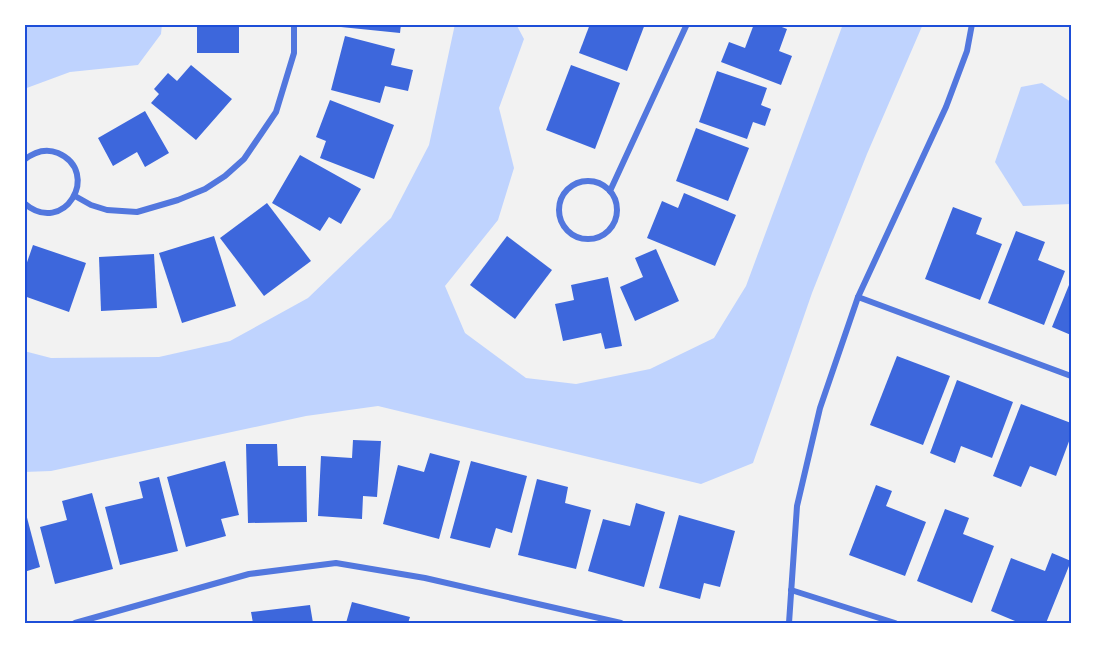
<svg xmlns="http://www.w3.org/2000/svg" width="1095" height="647" font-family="Cabin,sans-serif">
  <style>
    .water { fill: #bfd3fe }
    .building { fill: #3d67dc }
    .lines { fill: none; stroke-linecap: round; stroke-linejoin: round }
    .minor { stroke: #5277de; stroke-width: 6 }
    .neatline { fill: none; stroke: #1d4ed8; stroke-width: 2 }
  </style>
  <rect width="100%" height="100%" fill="#f2f2f2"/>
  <g class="water">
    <polygon points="24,24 162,24 161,34 138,65 70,72 24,89"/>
    <polygon points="455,24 516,24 524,39 499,108 514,168 498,220 445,286 465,333 526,378 576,384 650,369 714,338 746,286 843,24 923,24 867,154 812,293 753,463 701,484 378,406 306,416 51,471 24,472 24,351 51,358 159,357 230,341 308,298 391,218 429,145"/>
    <polygon points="1042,83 1071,102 1071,204 1023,206 995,162 1021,87"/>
  </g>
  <g class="building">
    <rect x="197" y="24" width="42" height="29"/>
    <polygon points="342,24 401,24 400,33 341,27"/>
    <polygon points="590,24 645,24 627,71 579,53"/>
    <polygon points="754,24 774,24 787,29 779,51 792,56 781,85 721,62 729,42 745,48"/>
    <polygon points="345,36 395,49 391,65 413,70 408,91 385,86 380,103 331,90"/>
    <polygon points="191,65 232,99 196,140 151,103 159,94 154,89 168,73 177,81"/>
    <polygon points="571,65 620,83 595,149 546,130"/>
    <polygon points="717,71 767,88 761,105 771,109 765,126 753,122 747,139 699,122"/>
    <polygon points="330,100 394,125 374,179 320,158 326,141 316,137"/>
    <polygon points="145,111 169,153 145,167 137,152 113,166 98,138"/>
    <polygon points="696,128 749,148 728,201 676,181"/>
    <polygon points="300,155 361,189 341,224 329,217 320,231 272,203"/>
    <polygon points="684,193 736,215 715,266 647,238 662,201 678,208"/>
    <polygon points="267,203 311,261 264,296 220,238"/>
    <polygon points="953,207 982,218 976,234 1002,244 980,300 925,279"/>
    <polygon points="1016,231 1045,242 1038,260 1065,271 1044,325 988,303"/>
    <polygon points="214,236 236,306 182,323 159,253"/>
    <polygon points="507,236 552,270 515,319 470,285"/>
    <polygon points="33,245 86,263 69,312 24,296 24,271"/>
    <polygon points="656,249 679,301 635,321 620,287 643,277 635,258"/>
    <polygon points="154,254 157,308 101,311 99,257"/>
    <polygon points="608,277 622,346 605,349 601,333 563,341 555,304 574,300 571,285"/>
    <polygon points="1071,280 1071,335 1052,327"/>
    <polygon points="897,356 950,376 923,445 870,425"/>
    <polygon points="957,380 1013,402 992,458 961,446 955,463 930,453"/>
    <polygon points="1021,404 1071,423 1071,436 1056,476 1030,466 1021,487 993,476"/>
    <polygon points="353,440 381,441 377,497 363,496 362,519 318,516 321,456 352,458"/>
    <polygon points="246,444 277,444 278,466 306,466 307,522 248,523"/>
    <polygon points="430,453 460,461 439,539 383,524 398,465 424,472"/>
    <polygon points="225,461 239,515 221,519 226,536 186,547 167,477"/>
    <polygon points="471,461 527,476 512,533 496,528 490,548 450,538"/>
    <polygon points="159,477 178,551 120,565 105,507 143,498 139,482"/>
    <polygon points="537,479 568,487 565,503 591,510 576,569 518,555"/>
    <polygon points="876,485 892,491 886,506 926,522 905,576 849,555"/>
    <polygon points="92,493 113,569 55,584 40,527 67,520 62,501"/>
    <polygon points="636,503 665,512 644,587 588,571 603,519 630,526"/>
    <polygon points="945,509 969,518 963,534 994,546 972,603 917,581"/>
    <polygon points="25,510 40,567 24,572 24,511"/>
    <polygon points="679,515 735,531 720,587 704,583 700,599 659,588"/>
    <polygon points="1052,553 1071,561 1046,623 1020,623 991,611 1011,558 1045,571"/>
    <polygon points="352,602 410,617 408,623 346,623"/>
    <polygon points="310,605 313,623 253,623 251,612"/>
  </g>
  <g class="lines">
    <g class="minor">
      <path d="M24,160C34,152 46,148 58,153C102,172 64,238 24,203"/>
      <circle cx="588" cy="210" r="29"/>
      <polyline points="610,191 687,24"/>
      <polyline points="75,196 91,205 107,210 137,212 178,200 205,189 225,176 244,159 276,112 294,53 294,24"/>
      <polyline points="858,297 1071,376"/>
      <polyline points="791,590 895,623"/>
      <polyline points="75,623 249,574 336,563 425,578 621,623"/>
      <polyline points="789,623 797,506 820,408 858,297 946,107 967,51 972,24"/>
    </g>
  </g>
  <rect width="1095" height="647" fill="none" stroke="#ffffff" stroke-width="51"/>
  <rect x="26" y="26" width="1044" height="596" class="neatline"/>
</svg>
